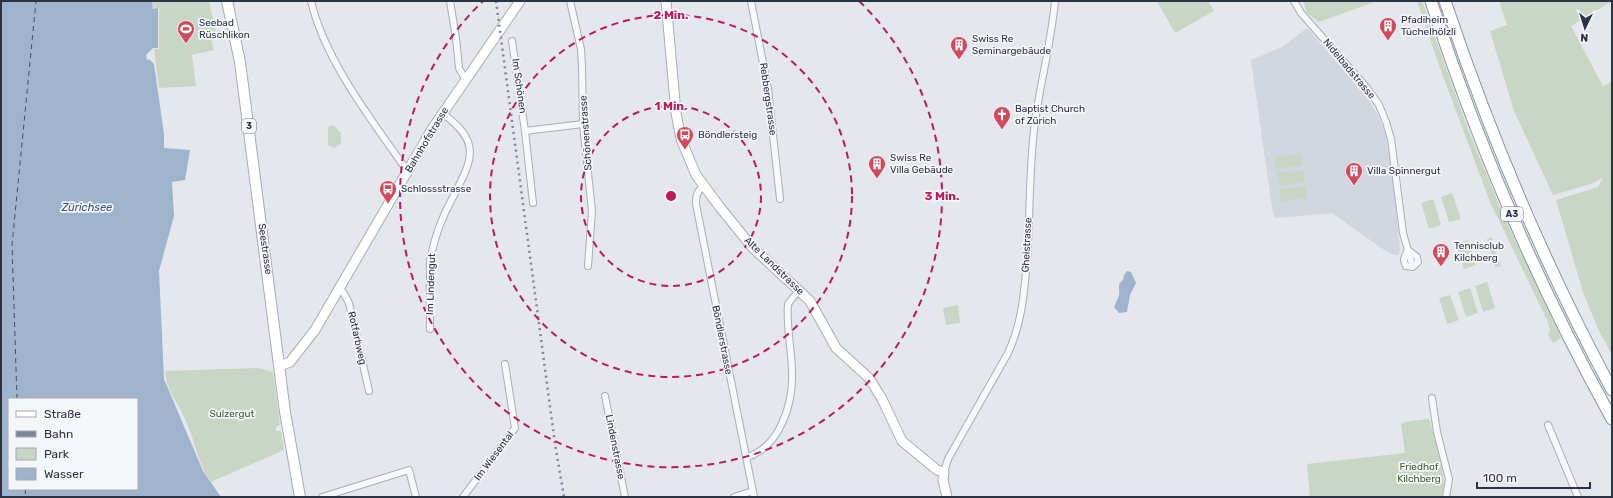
<svg xmlns="http://www.w3.org/2000/svg" width="1613" height="498" font-family="Rubik,sans-serif">
  <style>
    .built { fill: #d2d6de }
    .green { fill: #c9d6c5 }
    .water { fill: #9fb4cc; fill-rule: evenodd }
    .lines { fill: none; stroke-linecap: round; stroke-linejoin: round }
    .ferry { stroke: #34527a; stroke-width: 1; stroke-dasharray: 5 4; stroke-linecap: butt }
    .street-casing { stroke: #a9aeb7; stroke-width: 8 }
    .secondary-casing { stroke: #a9aeb7; stroke-width: 11 }
    .primary-casing { stroke: #a3abb8; stroke-width: 12 }
    .highway-casing { stroke: #8b94a3; stroke-width: 13 }
    .street { stroke: #f7f8fa; stroke-width: 6 }
    .secondary { stroke: #fff; stroke-width: 9 }
    .primary { stroke: #fff; stroke-width: 10 }
    .highway { stroke: #fff; stroke-width: 11 }
    .rail { stroke: #7d8696; stroke-width: 2.5; stroke-dasharray: 2 4; stroke-linecap: butt }
    .ring { fill: none; stroke: #c2185b; stroke-width: 2; stroke-dasharray: 7 5 }
    .labels { text-anchor: middle; dominant-baseline: central; stroke-width: 3.5; stroke-linejoin: round; paint-order: stroke }
    .shield { fill: #f4f6f9; stroke: #676e7b; stroke-width: 1 }
    .shield-label { font-size: 9px; font-weight: bold; fill: #2b3445 }
    .poi-label { font-size: 10px; fill: #2b3445; stroke: #f4f6f9; text-anchor: start }
    .street-label { font-size: 10px; fill: #2b3445; stroke: #f4f6f9 }
    .park-label { font-size: 10px; fill: #3f6138; stroke: #f4f6f9 }
    .water-label { font-size: 11px; font-style: italic; fill: #34527a; stroke: #f4f6f9 }
    .centre { fill: #c2185b; stroke: #f4f6f9; stroke-width: 2 }
    .ring-label { font-size: 12px; text-anchor: middle; font-weight: bold; fill: #c2185b; stroke: #f4f6f9; stroke-width: 3.5; stroke-linejoin: round; paint-order: stroke }
  </style>
  <rect width="100%" height="100%" fill="#e4e7ec"/>
  <polygon class="built" points="1307,28 1346,72 1369,101 1379,117 1385,134 1392,169 1400,250 1398,255 1390,254 1332,213 1275,218 1272,208 1251,60 1282,47"/>
  <g class="green">
    <polygon points="152,1 209,1 217,37 211,39 214,50 192,55 196,86 159,88 154,49 159,49 159,8 154,9"/>
    <polygon points="1157,1 1208,1 1214,11 1175,33"/>
    <polygon points="1303,1 1377,1 1319,22 1307,13"/>
    <polygon points="1417,1 1422,1 1469,132 1502,212 1561,338 1553,343 1548,335 1550,331 1548,322 1490,202 1441,71"/>
    <polygon points="1499,1 1612,1 1571,26 1603,86 1612,82 1612,355 1598,329 1583,292 1556,200 1598,187 1603,178 1591,184 1553,195 1514,111 1490,31 1507,25"/>
    <polygon points="333,125 341,133 341,144 334,148 328,145 328,127"/>
    <polygon points="1301,153 1303,165 1276,169 1274,157"/>
    <polygon points="1303,170 1305,182 1279,186 1277,173"/>
    <polygon points="1306,186 1307,198 1281,202 1279,189"/>
    <polygon points="1452,193 1461,219 1449,222 1441,197"/>
    <polygon points="1433,199 1441,225 1429,229 1421,203"/>
    <polygon points="1492,237 1494,248 1501,266 1495,267 1487,239"/>
    <polygon points="1468,240 1476,265 1464,269 1456,244"/>
    <polygon points="1487,282 1495,308 1483,312 1475,286"/>
    <polygon points="1470,288 1478,313 1466,317 1458,292"/>
    <polygon points="1450,295 1459,320 1447,324 1439,298"/>
    <polygon points="958,305 960,323 946,325 943,308"/>
    <path d="M259,368L273,372L280,425L276,427V431H281L284,450L211,482C197,462 195,440 185,419C177,399 167,394 165,371Z"/>
    <path d="M1428,419L1430,421C1436,445 1448,472 1442,497H1310L1307,464L1405,453L1401,424L1405,422Z"/>
  </g>
  <g class="water">
    <path d="M1,1H152L153,9L158,8V48H153L146,55L147,60L149,59L154,64L164,134V148L190,150L185,180L172,182L174,216L159,271L164,379L203,471L221,497H1ZM9,399H137V489H9Z"/>
    <path d="M1127,271L1131,272L1136,283L1130,295L1127,312L1119,313L1114,307C1115,304 1117,301 1118,298C1122,291 1115,286 1123,280L1124,275Z"/>
  </g>
  <g class="lines">
    <g class="ferry">
      <polyline points="17,399 12,245 36,1"/>
      <polyline points="25,489 26,497"/>
    </g>
    <defs>
      <g id="street">
        <path d="M311,1C325,61 373,122 408,172"/>
        <polyline points="450,1 456,38 459,68 465,79"/>
        <polyline points="570,1 581,49 582,66 583,124 592,211 588,266"/>
        <polyline points="751,1 768,89 780,199"/>
        <polyline points="1294,1 1301,13 1367,88 1379,105 1386,122 1391,139 1403,233 1411,261"/>
        <polyline points="512,41 525,131 533,203"/>
        <polyline points="525,131 583,124"/>
        <path d="M703,186C697,192 696,195 696,204L754,497"/>
        <path d="M1408,250L1417,257L1418,262L1413,267L1406,266C1402,260 1405,256 1408,250Z"/>
        <polyline points="338,288 343,292 349,303 369,391"/>
        <path d="M430,329C430,311 429,294 430,277C430,270 429,262 431,256C435,236 442,217 452,199C472,160 483,143 442,113"/>
        <polyline points="605,396 625,497"/>
        <polyline points="1432,398 1437,432 1449,479 1446,497"/>
        <polyline points="1548,425 1578,497"/>
        <path d="M747,457C780,447 793,404 792,373C792,350 786,327 788,304L799,290"/>
        <path d="M944,472L948,459L1008,353C1022,323 1024,294 1027,261C1030,218 1029,174 1034,130C1039,87 1051,45 1055,1"/>
        <polyline points="322,497 409,470 416,497"/>
        <polyline points="463,497 515,428 505,364"/>
        <polyline points="734,497 753,491"/>
      </g>
      <g id="secondary">
        <polyline points="666,1 676,113 681,139 696,175 719,206 752,247 810,301 836,348 869,378 882,399 902,441 937,470 944,472 943,480 947,497"/>
        <polyline points="280,366 290,362 315,330 432,129 520,1"/>
      </g>
      <polyline id="primary" points="227,1 240,62 285,412 300,497"/>
      <g id="highway">
        <path d="M1431,1C1478,145 1538,286 1612,419"/>
        <path d="M1445,1C1490,135 1545,266 1612,390"/>
      </g>
    </defs>
    <use href="#street" class="street-casing"/>
    <use href="#secondary" class="secondary-casing"/>
    <use href="#primary" class="primary-casing"/>
    <use href="#highway" class="highway-casing"/>
    <use href="#street" class="street"/>
    <use href="#secondary" class="secondary"/>
    <use href="#primary" class="primary"/>
    <use href="#highway" class="highway"/>
    <polyline class="rail" points="496,1 555,444 564,497"/>
  </g>
  <g class="ring">
    <circle cx="671" cy="196" r="90"/>
    <circle cx="671" cy="196" r="181"/>
    <path d="M859 1A271 271 0 1 1 483 1"/>
  </g>
  <defs>
    <symbol id="building-pin" viewBox="-11 -11 22 30"><path d="M0 17L-7.5 6A9.5 9.5 0 1 1 7.5 6Z" fill="#d1495b" stroke="#f4f6f9"/><path d="M-4-6H4V6H1V3H-1V6H-4ZM-2.5-4.3h1.7v1.8h-1.7ZM.8-4.3h1.7v1.8H.8ZM-2.5-1h1.7V.8h-1.7ZM.8-1h1.7V.8H.8Z" fill="#fff"/></symbol>
    <symbol id="stadium-pin" viewBox="-11 -11 22 30"><path d="M0 17L-7.5 6A9.5 9.5 0 1 1 7.5 6Z" fill="#d1495b" stroke="#f4f6f9"/><path d="M0-5a6.5 5 0 1 0 0 10a6.5 5 0 1 0 0-10ZM-3.5-1.8h7v3.6h-7Z" fill="#fff"/></symbol>
    <symbol id="church-pin" viewBox="-11 -11 22 30"><path d="M0 17L-7.5 6A9.5 9.5 0 1 1 7.5 6Z" fill="#d1495b" stroke="#f4f6f9"/><path d="M-1.2-6h2.4v3.5h3.3v2.4h-3.3V6h-2.4V-.1h-3.3v-2.4h3.3Z" fill="#fff"/></symbol>
    <symbol id="bus-pin" viewBox="-11 -11 22 30"><path d="M0 17L-7.5 6A9.5 9.5 0 1 1 7.5 6Z" fill="#d1495b" stroke="#f4f6f9"/><path d="M-5-6H5V4H4V6H2V4H-2V6H-4V4H-5ZM-3.5-4V0h7V-4ZM-3.5 1.2v1.5H-2V1.2ZM2 1.2v1.5H3.5V1.2Z" fill="#fff"/></symbol>
  </defs>
  <g fill-rule="evenodd">
    <use href="#building-pin" x="1378" y="16" width="20" height="27"/>
    <use href="#stadium-pin" x="176" y="19" width="20" height="27"/>
    <use href="#building-pin" x="949" y="35" width="20" height="27"/>
    <use href="#church-pin" x="992" y="105" width="20" height="27"/>
    <use href="#bus-pin" x="675" y="125" width="20" height="27"/>
    <use href="#building-pin" x="867" y="154" width="20" height="27"/>
    <use href="#building-pin" x="1344" y="161" width="20" height="27"/>
    <use href="#bus-pin" x="378" y="179" width="20" height="27"/>
    <use href="#building-pin" x="1431" y="242" width="20" height="27"/>
  </g>
  <g class="labels">
    <g class="shield">
      <rect x="242" y="119" width="14" height="14" rx="3"/>
      <rect x="1501" y="207" width="22" height="14" rx="3"/>
    </g>
    <g class="shield-label">
      <text x="249" y="126">3</text>
      <text x="1512" y="214">A3</text>
    </g>
    <g class="poi-label">
      <text x="1401" y="20">Pfadiheim<tspan x="1401" dy="12">Tüchelhölzli</tspan></text>
      <text x="199" y="23">Seebad<tspan x="199" dy="12">Rüschlikon</tspan></text>
      <text x="972" y="39">Swiss Re<tspan x="972" dy="12">Seminargebäude</tspan></text>
      <text x="1015" y="109">Baptist Church<tspan x="1015" dy="12">of Zürich</tspan></text>
      <text x="698" y="135">Böndlersteig</text>
      <text x="890" y="158">Swiss Re<tspan x="890" dy="12">Villa Gebäude</tspan></text>
      <text x="1367" y="171">Villa Spinnergut</text>
      <text x="401" y="189">Schlossstrasse</text>
      <text x="1454" y="246">Tennisclub<tspan x="1454" dy="12">Kilchberg</tspan></text>
    </g>
    <g class="street-label">
      <text transform="translate(1349 69) rotate(50)">Nidelbadstrasse</text>
      <text transform="translate(519 86) rotate(82)">Im Schönen</text>
      <text transform="translate(768 99) rotate(82)">Rebbergstrasse</text>
      <text transform="translate(586 133) rotate(-94)">Schönenstrasse</text>
      <text transform="translate(427 140) rotate(-59)">Bahnhofstrasse</text>
      <text transform="translate(1027 245) rotate(-87)">Gheistrasse</text>
      <text transform="translate(265 249) rotate(82)">Seestrasse</text>
      <text transform="translate(774 266) rotate(44)">Alte Landstrasse</text>
      <text transform="translate(431 284) rotate(-88)">Im Lindengut</text>
      <text transform="translate(357 338) rotate(77)">Rotfarbweg</text>
      <text transform="translate(722 340) rotate(79)">Böndlerstrasse</text>
      <text transform="translate(615 447) rotate(79)">Lindenstrasse</text>
      <text transform="translate(494 456) rotate(-53)">Im Wiesental</text>
    </g>
    <g class="park-label">
      <text x="232" y="414">Sulzergut</text>
      <text x="1419" y="467">Friedhof<tspan x="1419" dy="12">Kilchberg</tspan></text>
    </g>
    <g class="water-label">
      <text x="87" y="207">Zürichsee</text>
    </g>
  </g>
  <circle cx="671" cy="196" r="6" class="centre"/>
  <g class="ring-label">
    <text x="671" y="19">2 Min.</text>
    <text x="671" y="110">1 Min.</text>
    <text x="942" y="200">3 Min.</text>
  </g>
  <rect width="1613" height="498" fill="none" stroke="#2b3445" stroke-width="4"/>
  <rect x="8" y="398" width="130" height="92" fill="#f4f6f9" stroke="#a4a8b1"/>
  <rect x="16" y="411" width="20" height="6" fill="#ffffff" stroke="#a4a8b1"/>
  <text x="44" y="418" font-size="12" fill="#2b3445">Straße</text>
  <rect x="16" y="431" width="20" height="6" fill="#7d8696" stroke="#a4a8b1"/>
  <text x="44" y="438" font-size="12" fill="#2b3445">Bahn</text>
  <rect x="16" y="448" width="20" height="12" fill="#c9d6c5" stroke="#a4a8b1"/>
  <text x="44" y="458" font-size="12" fill="#2b3445">Park</text>
  <rect x="16" y="468" width="20" height="12" fill="#9fb4cc" stroke="#a4a8b1"/>
  <text x="44" y="478" font-size="12" fill="#2b3445">Wasser</text>
  <g transform="translate(1585 28) rotate(184)" stroke="#f4f6f9" stroke-width="3" paint-order="stroke">
  <path d="M0-3L7 15L0 10L-7 15Z" fill="#2b3445"/>
  <text y="-6" font-size="11" font-weight="bold" text-anchor="middle" fill="#2b3445">N</text>
  </g>
  <path d="M1477 482v6h113v-6" fill="none" stroke="#2b3445" stroke-width="2"/>
  <text x="1483" y="482" font-size="12" fill="#2b3445" stroke="#f4f6f9" stroke-width="3" paint-order="stroke">100 m</text>
</svg>
